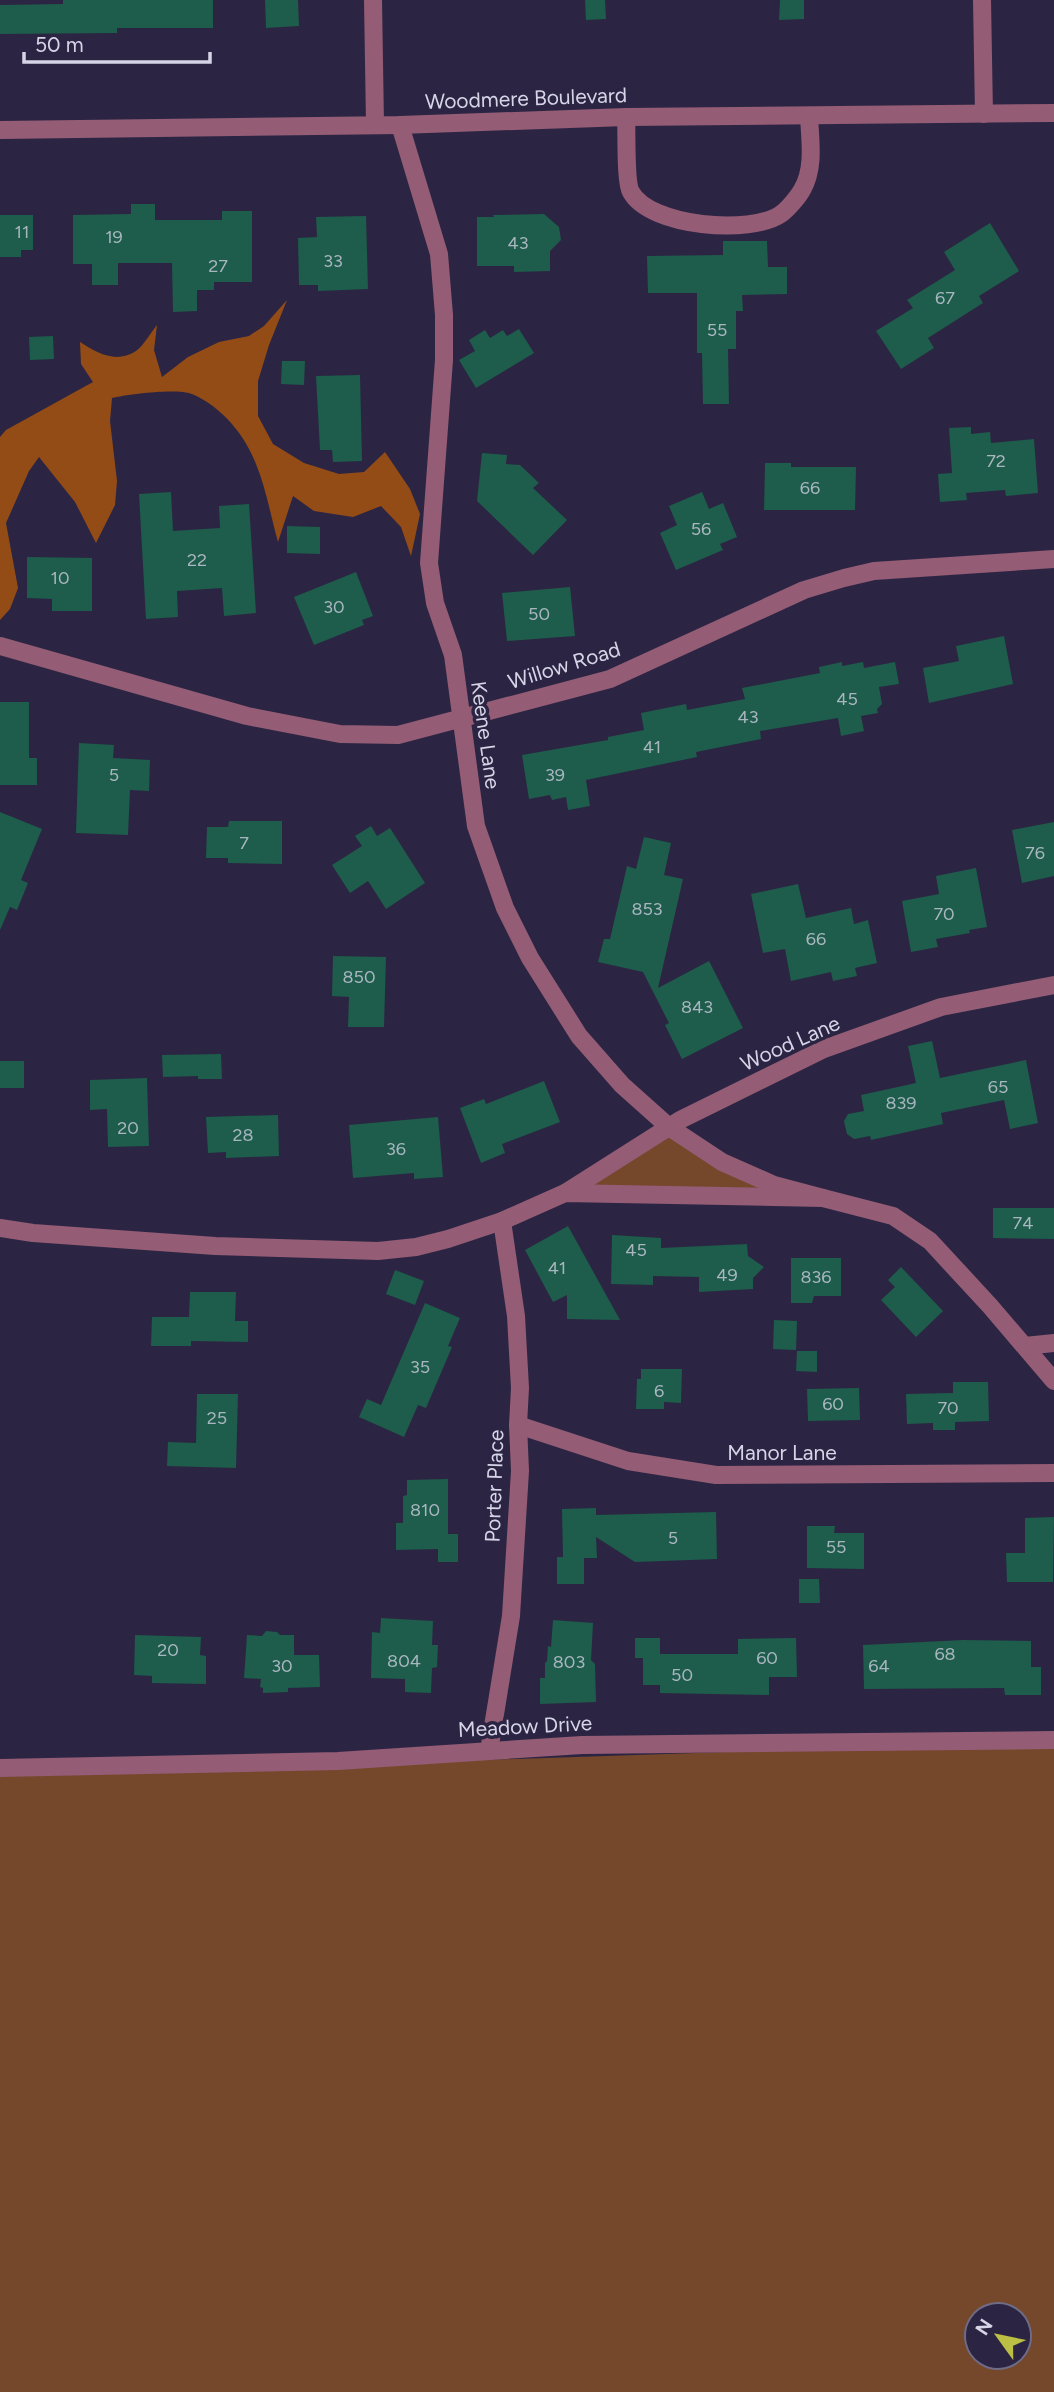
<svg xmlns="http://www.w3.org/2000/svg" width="1054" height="2392" font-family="Figtree,sans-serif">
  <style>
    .green { fill: #75472b; fill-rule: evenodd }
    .forest { fill: #944c17 }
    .building { fill: #1e5c4b }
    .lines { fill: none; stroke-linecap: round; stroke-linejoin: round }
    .minor { stroke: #945c75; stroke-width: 18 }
    .labels { text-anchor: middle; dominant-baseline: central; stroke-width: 7; stroke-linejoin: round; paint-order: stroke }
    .number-label { font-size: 18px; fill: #a8b6c0 }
    .street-label { font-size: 21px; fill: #d6d4e7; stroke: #2b2543 }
  </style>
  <rect width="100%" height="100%" fill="#2b2543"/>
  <g class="green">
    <polygon points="668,1133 769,1191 580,1189"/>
    <path d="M1054,1741V2392H0V1776ZM977,2315H1019V2357H977Z"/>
  </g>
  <path class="forest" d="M287,300L269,345L258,381V416L273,444L304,463L339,474L364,472L385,452L410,489L420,514L411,556L401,527L381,506L353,517L314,511L293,496L278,542C271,517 266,488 256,464C245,435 222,407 192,394C177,388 129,394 112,398L110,421L117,481L115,505L96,543L75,502L39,457L29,471L6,523L18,588L10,609L0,620V437L6,430L93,382L81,364L80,342C97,353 116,364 136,351C144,345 151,332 157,325L154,350L162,377L188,357L219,342L249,336L264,326Z"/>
  <g class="building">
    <polygon points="63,0 213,0 213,28 117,28 117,33 0,34 0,5 63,4"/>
    <polygon points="265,0 298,0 299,26 266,28"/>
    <polygon points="585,0 605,0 606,19 586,20"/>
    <polygon points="780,0 804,0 804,19 779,20"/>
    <polygon points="131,204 155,204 155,220 222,220 222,211 252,211 252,282 214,282 214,290 197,290 197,311 173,312 172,263 118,263 118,285 92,285 92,264 73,264 73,215 131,214"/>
    <polygon points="544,214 559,227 561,240 550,251 550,271 514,272 514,266 477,266 477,217 494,217 493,215"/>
    <polygon points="0,215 33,215 33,250 21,250 21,257 0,257"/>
    <polygon points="366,216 368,289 318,291 318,285 299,285 298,238 317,237 316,217"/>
    <polygon points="990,223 1019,271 979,296 983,303 928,338 934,348 901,369 876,331 913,308 907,300 955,270 944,252"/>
    <polygon points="723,241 767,241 768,267 787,267 787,294 742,295 743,311 736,311 736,349 728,349 729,404 703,404 702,353 697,353 697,293 648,293 647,256 723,255"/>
    <polygon points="519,329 534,353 476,388 459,360 475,351 469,340 485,330 490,338 503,330 507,336"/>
    <polygon points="53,336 54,359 30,360 29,337"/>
    <polygon points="282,361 305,361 304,385 281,384"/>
    <polygon points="360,375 362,461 333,462 332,450 320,450 316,376"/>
    <polygon points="971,427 971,434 990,432 991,443 1034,439 1038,493 1006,496 1005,490 966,493 967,500 940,502 938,474 952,473 949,428"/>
    <polygon points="482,453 507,455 506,464 520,465 539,483 533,488 567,520 533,555 477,501"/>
    <polygon points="765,463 791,463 791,467 856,467 855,510 764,510"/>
    <polygon points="171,492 173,531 220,528 219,506 249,504 256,613 224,616 222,588 177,591 178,617 146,619 139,494"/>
    <polygon points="702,492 709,509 723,503 737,537 720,544 723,550 676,570 660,533 677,525 669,506"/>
    <polygon points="287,526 320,527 320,554 287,553"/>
    <polygon points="27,557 92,558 92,611 52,611 52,599 27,598"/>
    <polygon points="356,572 373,616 362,620 364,625 314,645 294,597"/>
    <polygon points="570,587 575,636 507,641 502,593"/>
    <polygon points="1004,636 1013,684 929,703 923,668 959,661 956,646"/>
    <polygon points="842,662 842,666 863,662 864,668 895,662 899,684 879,687 882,704 877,709 878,713 861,716 864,731 841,736 838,718 760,731 761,739 696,752 697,757 586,780 590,806 568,810 566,797 552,800 550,795 529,799 522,755 608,740 608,737 644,730 641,713 686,704 687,710 745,699 742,688 820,673 819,667"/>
    <polygon points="0,702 29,702 29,758 37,758 37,785 0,785"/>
    <polygon points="79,743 114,745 113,758 150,760 149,791 130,790 128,835 76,833"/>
    <polygon points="0,812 42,829 21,880 28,883 17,910 10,907 0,930"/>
    <polygon points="229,821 282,821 282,864 228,863 228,858 206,858 207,827 228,827"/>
    <polygon points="1054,822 1054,876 1022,883 1012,830"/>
    <polygon points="371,826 377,836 390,828 425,883 386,909 368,881 350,893 332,865 362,846 355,836"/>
    <polygon points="644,837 671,843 664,875 683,879 658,988 709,961 743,1028 682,1059 665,1025 669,1023 643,972 598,962 604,939 610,939 627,866 636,869"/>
    <polygon points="976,868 987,927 969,930 970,933 936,939 938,947 911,952 902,901 939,894 936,876"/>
    <polygon points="798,884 806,918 851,908 854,924 868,920 877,963 855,968 857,976 833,981 831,972 791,981 785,949 763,953 751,894"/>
    <polygon points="333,956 386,957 384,1027 348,1027 349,997 332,996"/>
    <polygon points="932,1041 940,1078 1026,1060 1038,1123 1010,1129 1004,1100 941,1113 943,1124 871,1140 870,1136 854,1139 847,1134 844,1121 848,1114 864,1111 861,1095 916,1083 908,1046"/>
    <polygon points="221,1054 222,1079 198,1079 198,1076 163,1077 162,1055"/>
    <rect x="0" y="1061" width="24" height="27"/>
    <polygon points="147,1078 149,1146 108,1147 107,1109 90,1110 90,1080"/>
    <polygon points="544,1081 560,1122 502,1144 505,1153 481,1163 460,1108 484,1099 486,1104"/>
    <polygon points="278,1115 279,1156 226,1158 226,1152 208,1153 206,1117"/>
    <polygon points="438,1117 443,1177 414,1179 414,1173 353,1178 349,1125"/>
    <polygon points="993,1208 1054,1208 1054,1239 993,1238"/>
    <polygon points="568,1226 620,1320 567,1319 567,1295 553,1302 525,1250"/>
    <polygon points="612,1235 661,1238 661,1248 747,1244 748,1256 764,1267 753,1278 753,1289 699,1292 699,1277 653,1276 653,1285 611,1284"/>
    <polygon points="791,1258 841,1258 841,1296 814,1296 812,1303 791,1303"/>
    <polygon points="901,1267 943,1311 916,1337 881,1300 895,1287 888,1280"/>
    <polygon points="395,1270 424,1281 415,1305 386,1294"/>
    <polygon points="190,1292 236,1292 235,1321 248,1321 248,1342 191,1341 191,1346 151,1346 152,1317 189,1317"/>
    <polygon points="425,1303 460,1318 448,1346 452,1347 426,1408 418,1405 404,1437 359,1417 367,1399 381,1405"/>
    <polygon points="774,1320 797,1321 796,1350 773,1349"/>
    <polygon points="797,1351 817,1351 817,1372 796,1371"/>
    <polygon points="641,1369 682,1369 681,1403 664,1402 664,1409 636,1409 637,1379 641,1379"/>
    <polygon points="953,1382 988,1382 989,1421 955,1422 955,1430 933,1430 933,1423 907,1424 906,1394 953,1393"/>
    <polygon points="859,1388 860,1420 808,1421 807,1389"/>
    <polygon points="197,1394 238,1394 236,1468 167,1466 168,1442 196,1443"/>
    <polygon points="448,1479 448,1534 458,1534 458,1562 438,1562 438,1549 396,1550 396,1523 403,1523 403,1496 407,1495 407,1480"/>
    <polygon points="596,1508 596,1515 716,1512 717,1559 635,1562 596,1537 597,1558 584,1558 584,1584 557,1584 557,1557 563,1557 562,1509"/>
    <polygon points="1054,1517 1053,1582 1007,1582 1006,1553 1025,1553 1025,1518"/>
    <polygon points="807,1526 835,1526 834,1533 864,1533 864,1569 807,1568"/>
    <polygon points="799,1579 819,1579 820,1603 799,1603"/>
    <polygon points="381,1618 433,1621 432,1645 438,1645 437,1667 432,1668 431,1693 405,1692 405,1679 371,1678 372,1632 380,1633"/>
    <polygon points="553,1620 593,1623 591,1660 595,1664 596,1702 540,1704 540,1678 545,1678 545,1663 547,1661 548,1646 551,1647"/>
    <polygon points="266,1631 277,1632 280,1635 294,1635 294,1655 319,1655 320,1687 288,1688 288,1692 263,1693 263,1688 260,1687 261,1679 244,1678 247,1635 262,1636"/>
    <polygon points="135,1635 201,1637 200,1655 206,1656 206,1684 152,1683 152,1676 134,1675"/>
    <polygon points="635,1638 660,1638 660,1654 738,1654 738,1639 796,1638 797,1677 769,1677 769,1695 660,1693 660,1685 643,1685 643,1658 635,1658"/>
    <polygon points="963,1640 1031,1641 1031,1667 1041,1667 1041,1695 1005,1695 1004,1688 864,1689 863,1645"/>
  </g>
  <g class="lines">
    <g class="minor">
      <polyline points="373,0 375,124"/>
      <polyline points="982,0 984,114"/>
      <path d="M626,117C627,132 625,182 631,192C650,227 751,235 781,214C788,209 798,197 802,190C815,168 810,140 809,116"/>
      <polyline points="400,125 439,254 444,315 444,360 429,563 435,603 453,655 476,826 505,908 530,958 579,1036 622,1085 669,1127 722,1162 774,1185 823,1198"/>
      <polyline points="0,130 400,125 626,117 1054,113"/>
      <polyline points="0,646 247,716 340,734 398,735 610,679 804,590 844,578 874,571 1054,559"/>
      <polyline points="565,1193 680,1120 824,1049 941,1007 1054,985"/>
      <polyline points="0,1228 33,1233 215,1246 378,1251 416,1247 448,1239 502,1221 565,1193 823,1198 893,1216 930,1241 990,1306 1054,1381"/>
      <polyline points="1025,1346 1054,1343"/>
      <polyline points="518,1425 628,1461 716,1475 1054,1473"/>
      <polyline points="489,1751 511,1616 520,1471 518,1425 520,1388 516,1316 502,1221"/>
      <polyline points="0,1768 338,1761 582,1745 1054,1740"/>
    </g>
  </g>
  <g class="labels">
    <g class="number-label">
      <text x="22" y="232">11</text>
      <text x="114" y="237">19</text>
      <text x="518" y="243">43</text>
      <text x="333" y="261">33</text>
      <text x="218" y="266">27</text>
      <text x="945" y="298">67</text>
      <text x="717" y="330">55</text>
      <text x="996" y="461">72</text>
      <text x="810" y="488">66</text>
      <text x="701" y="529">56</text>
      <text x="197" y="560">22</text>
      <text x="60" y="578">10</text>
      <text x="334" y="607">30</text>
      <text x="539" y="614">50</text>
      <text x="847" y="699">45</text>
      <text x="748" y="717">43</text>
      <text x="652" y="747">41</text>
      <text x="114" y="775">5</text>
      <text x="555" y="775">39</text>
      <text x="244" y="843">7</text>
      <text x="1035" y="853">76</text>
      <text x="647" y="909">853</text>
      <text x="944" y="914">70</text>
      <text x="816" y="939">66</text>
      <text x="359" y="977">850</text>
      <text x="697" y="1007">843</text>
      <text x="998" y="1087">65</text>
      <text x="901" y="1103">839</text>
      <text x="128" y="1128">20</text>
      <text x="243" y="1135">28</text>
      <text x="396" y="1149">36</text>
      <text x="1023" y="1223">74</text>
      <text x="636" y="1250">45</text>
      <text x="557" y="1268">41</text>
      <text x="727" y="1275">49</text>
      <text x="816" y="1277">836</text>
      <text x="420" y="1367">35</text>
      <text x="659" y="1391">6</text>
      <text x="833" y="1404">60</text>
      <text x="948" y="1408">70</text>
      <text x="217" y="1418">25</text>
      <text x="425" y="1510">810</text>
      <text x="673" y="1538">5</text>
      <text x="836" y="1547">55</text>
      <text x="168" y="1650">20</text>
      <text x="945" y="1654">68</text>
      <text x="767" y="1658">60</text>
      <text x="404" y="1661">804</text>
      <text x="569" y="1662">803</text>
      <text x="282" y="1666">30</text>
      <text x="879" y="1666">64</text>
      <text x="682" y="1675">50</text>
    </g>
    <g class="street-label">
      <text transform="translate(526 98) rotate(-2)">Woodmere Boulevard</text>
      <text transform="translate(564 665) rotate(-17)">Willow Road</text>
      <text transform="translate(486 735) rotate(82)">Keene Lane</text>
      <text transform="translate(790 1043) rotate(-24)">Wood Lane</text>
      <text x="782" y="1452">Manor Lane</text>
      <text transform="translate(494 1486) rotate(-88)">Porter Place</text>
      <text transform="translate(525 1726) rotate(-3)">Meadow Drive</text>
    </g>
  </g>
  <g transform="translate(998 2336) rotate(303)"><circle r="33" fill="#2b2543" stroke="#6f6b85" stroke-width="2"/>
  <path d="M0-5L12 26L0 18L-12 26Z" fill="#bbc044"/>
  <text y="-10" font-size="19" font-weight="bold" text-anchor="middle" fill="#d6d4e7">N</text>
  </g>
  <path d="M24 52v10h186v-10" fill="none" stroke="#d6d4e7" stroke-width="3.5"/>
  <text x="35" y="52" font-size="21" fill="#d6d4e7" stroke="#2b2543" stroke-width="5" paint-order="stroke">50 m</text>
</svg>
